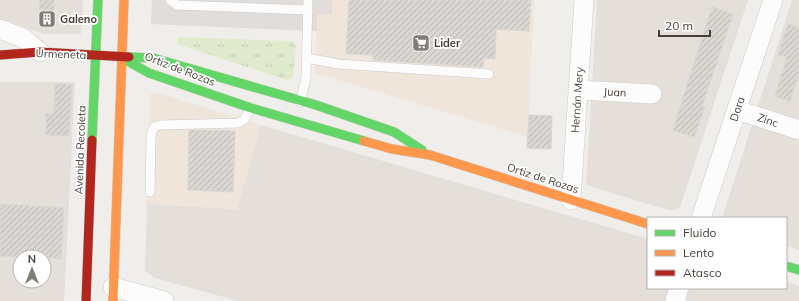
<svg xmlns="http://www.w3.org/2000/svg" width="799" height="301" font-family="Mulish,sans-serif">
  <style>
    .residential { fill: #e4dfd9; fill-rule: evenodd }
    .commercial { fill: #efe5db }
    .grass { fill: url(#grass-tufts) }
    .parking { fill: #e0dddb }
    .building { fill: url(#building-hatch); stroke: #d9d5d1 }
    .lines { fill: none; stroke-linecap: round; stroke-linejoin: round }
    .lane-casing { stroke: #cdcac7; stroke-width: 10 }
    .street-casing { stroke: #cdcac7; stroke-width: 20 }
    .fast-casing { stroke: #cfcac2; stroke-width: 10 }
    .slow-casing { stroke: #cfcac2; stroke-width: 10 }
    .jam-casing { stroke: #cfcac2; stroke-width: 10 }
    .lane { stroke: #fdfcfc; stroke-width: 9 }
    .street { stroke: #fdfcfc; stroke-width: 19 }
    .fast { stroke: #63d668; stroke-width: 9 }
    .slow { stroke: #ff974d; stroke-width: 9 }
    .jam { stroke: #b3261e; stroke-width: 9 }
    .labels { text-anchor: middle; dominant-baseline: central; stroke-width: 3.5; stroke-linejoin: round; paint-order: stroke }
    .poi-label { font-size: 11px; font-weight: bold; fill: #463f37; stroke: #fff; text-anchor: start }
    .street-label { font-size: 11px; fill: #463f37; stroke: #fff }
  </style>
  <defs>
    <pattern id="grass-tufts" width="24" height="20" patternUnits="userSpaceOnUse"><rect width="24" height="20" fill="#e0eacc"/><path d="M3 7l-1-3M5 7V3M7 7l1-3M15 17l-1-3M17 17v-4M19 17l1-3" fill="none" stroke="#c2cab0"/></pattern>
    <pattern id="building-hatch" width="6" height="6" patternUnits="userSpaceOnUse"><rect width="6" height="6" fill="#dad7d3"/><path d="M-1 1l2-2M0 6l6-6M5 7l2-2" fill="none" stroke="#bcbab6"/></pattern>
  </defs>
  <rect width="100%" height="100%" fill="#f0eeeb"/>
  <g class="residential">
    <polygon points="0,0 83,0 81,34 43,34 0,18"/>
    <polygon points="597,0 748,0 680,207 671,211 586,185"/>
    <polygon points="792,0 799,0 799,250 786,246 786,218 722,218"/>
    <path d="M0,82H75L64,301H0ZM20,257H44V281H20Z"/>
    <polygon points="261,125 648,239 648,288 786,288 786,282 799,286 799,301 238,301 155,278 145,270 147,204 237,209"/>
  </g>
  <g class="commercial">
    <polygon points="152,0 534,0 528,137 315,73 317,31 151,24"/>
    <polygon points="159,93 261,125 237,209 147,204 150,94"/>
  </g>
  <polygon class="grass" points="178,37 293,41 296,47 293,77 287,80 177,44"/>
  <polygon class="parking" points="152,0 332,0 332,14 317,14 317,31 151,24"/>
  <g class="building">
    <polygon points="40,0 54,0 53,27 39,26"/>
    <polygon points="349,0 531,0 529,31 496,29 495,59 484,58 483,67 373,60 373,55 346,54"/>
    <polygon points="712,7 733,14 702,106 705,107 694,137 673,130"/>
    <polygon points="788,24 799,27 799,73 790,101 775,96 787,57 778,55"/>
    <polygon points="55,84 72,85 69,136 46,135 46,113 54,114"/>
    <polygon points="529,115 552,116 551,149 527,148"/>
    <polygon points="189,130 235,131 233,192 188,190"/>
    <polygon points="0,204 64,208 61,259 44,257 0,256"/>
  </g>
  <g class="lines">
    <defs>
      <g id="lane">
        <polyline points="170,0 177,5 308,10"/>
        <polyline points="307,58 338,64 489,74"/>
        <polyline points="300,102 306,78 308,0"/>
        <polyline points="150,192 151,134 154,127 160,125 238,123 244,120 251,108"/>
      </g>
      <g id="street">
        <polyline points="0,29 23,38 40,52"/>
        <polyline points="578,90 652,94"/>
        <polyline points="737,110 799,130"/>
        <polyline points="571,200 584,0"/>
        <polyline points="701,218 773,0"/>
        <polyline points="113,287 164,301"/>
        <polyline points="675,301 679,288"/>
      </g>
      <g id="fast">
        <polyline points="129,57 153,58 316,105 394,132 422,150"/>
        <polyline points="122,58 149,73 251,108 364,141"/>
        <polyline points="92,140 98,0"/>
        <polyline points="786,266 799,270"/>
      </g>
      <g id="slow">
        <polyline points="364,141 392,149 430,155 648,224"/>
        <polyline points="113,301 124,0"/>
      </g>
      <g id="jam">
        <polyline points="0,55 40,52 129,57"/>
        <polyline points="86,301 92,140"/>
      </g>
    </defs>
    <use href="#lane" class="lane-casing"/>
    <use href="#street" class="street-casing"/>
    <use href="#fast" class="fast-casing"/>
    <use href="#slow" class="slow-casing"/>
    <use href="#jam" class="jam-casing"/>
    <use href="#lane" class="lane"/>
    <use href="#street" class="street"/>
    <use href="#fast" class="fast"/>
    <use href="#slow" class="slow"/>
    <use href="#jam" class="jam"/>
  </g>
  <defs>
    <symbol id="building-square" viewBox="-11 -11 22 22"><rect x="-9" y="-9" width="18" height="18" rx="4" fill="#827c76" stroke="#fff"/><path d="M-4-6H4V6H1V3H-1V6H-4ZM-2.5-4.3h1.7v1.8h-1.7ZM.8-4.3h1.7v1.8H.8ZM-2.5-1h1.7V.8h-1.7ZM.8-1h1.7V.8H.8Z" fill="#fff"/></symbol>
    <symbol id="supermarket-square" viewBox="-11 -11 22 22"><rect x="-9" y="-9" width="18" height="18" rx="4" fill="#827c76" stroke="#fff"/><path d="M-6-5.5h2.5l.6 2H6L4.5 2H-2.5L-4.4-4H-6ZM-1.5 3.2a1.3 1.3 0 1 0 .1 0ZM3 3.2a1.3 1.3 0 1 0 .1 0Z" fill="#fff"/></symbol>
  </defs>
  <g fill-rule="evenodd">
    <use href="#building-square" x="37" y="9" width="20" height="20"/>
    <use href="#supermarket-square" x="411" y="33" width="20" height="20"/>
  </g>
  <g class="labels">
    <g class="poi-label">
      <text x="60" y="19">Galeno</text>
      <text x="434" y="43">Lider</text>
    </g>
    <g class="street-label">
      <text transform="translate(61 54) rotate(2)">Urmeneta</text>
      <text transform="translate(180 69) rotate(21)">Ortiz de Rozas</text>
      <text transform="translate(615 92) rotate(3)">Juan</text>
      <text transform="translate(577 100) rotate(-86)">Hernán Mery</text>
      <text transform="translate(737 109) rotate(-72)">Dora</text>
      <text transform="translate(768 120) rotate(18)">Zinc</text>
      <text transform="translate(80 150) rotate(-88)">Avenida Recoleta</text>
      <text transform="translate(543 178) rotate(18)">Ortiz de Rozas</text>
    </g>
  </g>
  <rect x="647" y="217" width="140" height="72" fill="#ffffff" stroke="#b5b2af"/>
  <rect x="655" y="230" width="20" height="6" fill="#63d668" stroke="#b5b2af"/>
  <text x="683" y="237" font-size="12" fill="#463f37">Fluido</text>
  <rect x="655" y="250" width="20" height="6" fill="#ff974d" stroke="#b5b2af"/>
  <text x="683" y="257" font-size="12" fill="#463f37">Lento</text>
  <rect x="655" y="270" width="20" height="6" fill="#b3261e" stroke="#b5b2af"/>
  <text x="683" y="277" font-size="12" fill="#463f37">Atasco</text>
  <g transform="translate(32 269)"><circle r="19" fill="#ffffff" stroke="#b5b2af"/>
  <path d="M0-3L7 15L0 10L-7 15Z" fill="#827c76"/>
  <text y="-6" font-size="11" font-weight="bold" text-anchor="middle" fill="#463f37">N</text>
  </g>
  <path d="M659 30v6h51v-6" fill="none" stroke="#463f37" stroke-width="2"/>
  <text x="665" y="30" font-size="12" fill="#463f37" stroke="#ffffff" stroke-width="3" paint-order="stroke">20 m</text>
</svg>
